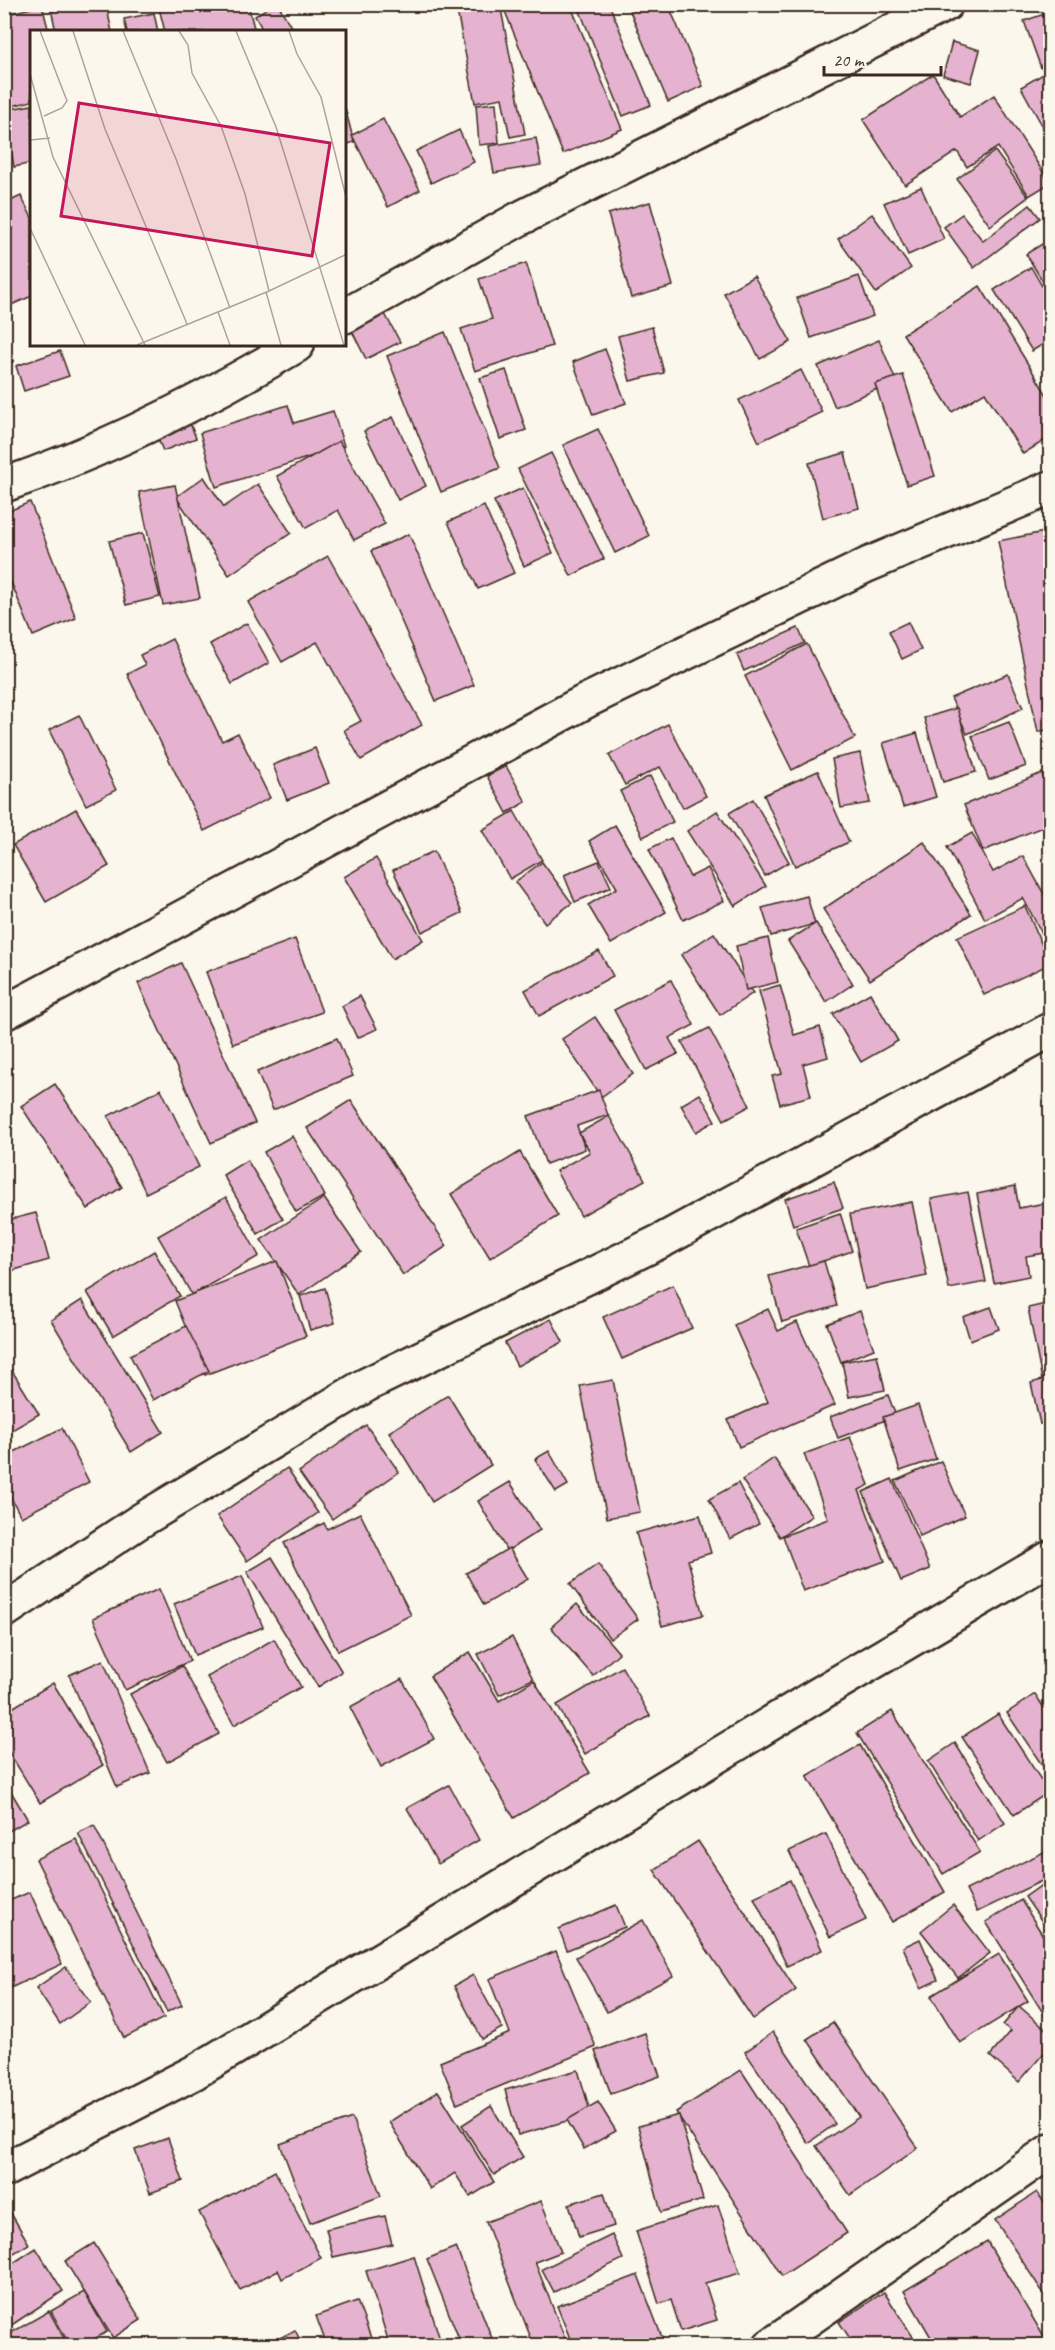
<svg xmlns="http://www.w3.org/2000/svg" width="1055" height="2350" font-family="Caveat,sans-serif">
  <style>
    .building { fill: #e5b3d0; stroke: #3b2a1e; stroke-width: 1.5 }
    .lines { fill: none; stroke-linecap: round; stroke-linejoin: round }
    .minor-casing { stroke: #3b2a1e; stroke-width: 38 }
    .minor { stroke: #fbf7ec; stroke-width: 33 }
    .inset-road { fill: none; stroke: #aea59a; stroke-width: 1.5 }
    .view { fill: #c2185b; fill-opacity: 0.15; stroke: #c2185b; stroke-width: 3 }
    .inset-edge { fill: none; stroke: #3b2a1e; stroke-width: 3 }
  </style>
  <rect width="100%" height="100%" fill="#fbf7ec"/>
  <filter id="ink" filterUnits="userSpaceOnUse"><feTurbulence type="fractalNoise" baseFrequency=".0167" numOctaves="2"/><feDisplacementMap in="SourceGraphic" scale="12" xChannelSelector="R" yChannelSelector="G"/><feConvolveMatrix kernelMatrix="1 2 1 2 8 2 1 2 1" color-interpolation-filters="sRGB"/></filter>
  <g filter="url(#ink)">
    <g class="building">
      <polygon points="50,4 106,4 112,32 75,32 75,29 56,32"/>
      <polygon points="158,4 248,4 255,32 165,32"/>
      <polygon points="273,4 278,4 294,32 264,32 255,16"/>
      <polygon points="489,4 500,4 525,134 510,137 502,98 475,103 457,11"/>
      <polygon points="502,4 570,4 622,129 563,154"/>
      <polygon points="577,4 609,4 651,105 623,116"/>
      <polygon points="627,4 668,4 703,86 668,102"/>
      <polygon points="42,5 49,32 32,32 32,101 4,108 4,15"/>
      <polygon points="1050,12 1050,65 1041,68 1024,21"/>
      <polygon points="154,13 158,32 127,32 124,19"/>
      <polygon points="952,42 980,50 971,83 943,75"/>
      <polygon points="1050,70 1050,140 1021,87"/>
      <polygon points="933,74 960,117 994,95 1050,183 1029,196 998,147 967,167 957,151 905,185 863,120"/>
      <polygon points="496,103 499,143 479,145 476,105"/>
      <polygon points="32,105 32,163 14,167 4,110"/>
      <polygon points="345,108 354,142 345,145"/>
      <polygon points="383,119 420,190 388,207 352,135"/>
      <polygon points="459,130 474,162 431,183 416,151"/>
      <polygon points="536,138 541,165 494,173 489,146"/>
      <polygon points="995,151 1028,197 990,226 957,179"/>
      <polygon points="921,187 944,239 908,255 884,203"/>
      <polygon points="21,196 32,218 32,296 4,308 4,204"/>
      <polygon points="650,202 673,286 631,298 608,214"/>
      <polygon points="1030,205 1040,218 974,268 944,227 962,214 983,241"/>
      <polygon points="872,214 911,268 876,293 838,239"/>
      <polygon points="1050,239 1050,293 1026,254"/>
      <polygon points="526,263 552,346 475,371 461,329 492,319 479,279"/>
      <polygon points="1031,267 1050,300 1050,340 1032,351 994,290"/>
      <polygon points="754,276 791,342 760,359 724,293"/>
      <polygon points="859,276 873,316 811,338 797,298"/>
      <polygon points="980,286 1050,400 1050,437 1023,454 985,392 952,412 903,334"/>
      <polygon points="385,314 400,342 366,359 352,331"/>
      <polygon points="652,327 664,373 630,381 618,336"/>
      <polygon points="445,332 500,468 441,492 387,356"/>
      <polygon points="879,340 896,381 835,407 818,366"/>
      <polygon points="4,344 14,361 4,367"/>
      <polygon points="605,349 626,403 593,415 573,362"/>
      <polygon points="60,351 69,376 24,391 16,366"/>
      <polygon points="506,370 526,430 500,439 480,378"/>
      <polygon points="801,370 822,412 759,442 739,400"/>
      <polygon points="903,375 935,476 907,485 875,384"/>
      <polygon points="288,405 294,423 333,411 344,446 216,487 200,433"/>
      <polygon points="185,411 196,438 163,451 152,424"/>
      <polygon points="393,417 426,486 398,500 364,431"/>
      <polygon points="598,429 649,536 615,553 563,445"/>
      <polygon points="339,441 385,524 354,540 338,510 306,528 277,476"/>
      <polygon points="551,453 604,559 571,576 518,469"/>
      <polygon points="845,453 859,508 823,518 809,463"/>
      <polygon points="204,477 224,507 258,484 291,533 229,575 176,497"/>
      <polygon points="175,485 200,598 163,605 139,492"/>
      <polygon points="523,488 553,553 524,566 494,501"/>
      <polygon points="30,502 76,618 33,636 4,565 4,513"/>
      <polygon points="484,506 514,573 478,589 448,522"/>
      <polygon points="1050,531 1050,729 1038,732 998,541"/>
      <polygon points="143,533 160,597 126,605 109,541"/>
      <polygon points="409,534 474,685 436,701 371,551"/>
      <polygon points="328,556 422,725 361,760 344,730 361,721 317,642 282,662 248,602"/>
      <polygon points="908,622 921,650 902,659 889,631"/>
      <polygon points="247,623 269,663 232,684 210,644"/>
      <polygon points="798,628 805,643 744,671 737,655"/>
      <polygon points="172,639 222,741 238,733 270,798 204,831 127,674 145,665 140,655"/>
      <polygon points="807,644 855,738 792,770 745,676"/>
      <polygon points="1008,674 1023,708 967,734 951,698"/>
      <polygon points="957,708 976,772 943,782 924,718"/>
      <polygon points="79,715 116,790 86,805 49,730"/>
      <polygon points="1009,722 1026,766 989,780 972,736"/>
      <polygon points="668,724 706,796 683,808 660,767 625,785 609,755"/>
      <polygon points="917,733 936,797 903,807 883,743"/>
      <polygon points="315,748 329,783 287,800 273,765"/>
      <polygon points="860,753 870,803 841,808 832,759"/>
      <polygon points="506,766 526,802 507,813 487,776"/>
      <polygon points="818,771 849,842 795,866 764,795"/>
      <polygon points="1042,773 1050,795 1050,824 983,851 964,805"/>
      <polygon points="650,776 673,822 643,837 620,791"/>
      <polygon points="753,799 789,862 765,876 729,813"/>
      <polygon points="76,809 109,866 46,902 13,845"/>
      <polygon points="514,811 542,860 510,879 482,830"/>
      <polygon points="717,811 766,886 735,906 687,831"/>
      <polygon points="615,825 666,912 611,944 588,905 617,888 589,841"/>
      <polygon points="972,833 993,872 1023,856 1050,905 1050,949 1023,898 985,919 947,847"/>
      <polygon points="671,838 690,877 708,868 724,901 683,920 649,849"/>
      <polygon points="924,842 971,914 870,980 823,909"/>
      <polygon points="434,851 462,913 422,932 393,870"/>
      <polygon points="376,858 423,940 392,959 344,877"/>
      <polygon points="599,861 611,887 575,902 564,875"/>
      <polygon points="542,862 572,903 545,923 515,882"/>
      <polygon points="807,896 815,924 771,936 762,908"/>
      <polygon points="1025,906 1050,964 984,995 957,937"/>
      <polygon points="816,923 853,984 826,1002 788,941"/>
      <polygon points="714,933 753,993 720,1015 681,955"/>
      <polygon points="768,938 778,982 746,990 736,946"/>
      <polygon points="295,939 322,1012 233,1044 206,972"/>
      <polygon points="599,951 613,976 539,1016 525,990"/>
      <polygon points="181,963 255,1123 211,1143 138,983"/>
      <polygon points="671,980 694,1025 669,1038 678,1054 646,1070 614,1010"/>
      <polygon points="780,985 794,1035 820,1027 828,1057 803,1064 811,1096 780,1104 772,1076 782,1074 759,991"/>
      <polygon points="870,993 898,1041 861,1062 833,1014"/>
      <polygon points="360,996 377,1029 357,1038 342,1006"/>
      <polygon points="595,1017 633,1074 601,1097 562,1039"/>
      <polygon points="709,1028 750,1106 724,1120 682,1042"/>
      <polygon points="337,1038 353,1076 273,1110 257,1072"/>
      <polygon points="55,1084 122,1187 88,1209 21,1106"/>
      <polygon points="161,1089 199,1167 146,1193 108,1116"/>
      <polygon points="599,1090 608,1115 577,1126 585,1149 546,1164 528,1116"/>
      <polygon points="700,1094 715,1121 696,1132 681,1105"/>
      <polygon points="351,1100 447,1246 403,1275 307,1128"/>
      <polygon points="609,1116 645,1180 581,1216 556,1171 590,1152 579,1133"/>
      <polygon points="292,1136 325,1196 296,1212 264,1152"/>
      <polygon points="520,1152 558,1216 490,1258 451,1194"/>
      <polygon points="247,1160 283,1219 258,1234 223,1175"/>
      <polygon points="834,1182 843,1208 793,1225 785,1199"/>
      <polygon points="1015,1186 1019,1208 1050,1202 1050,1252 1026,1256 1029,1276 994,1283 977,1194"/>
      <polygon points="968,1192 986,1282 949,1289 931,1199"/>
      <polygon points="226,1197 259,1256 192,1295 158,1236"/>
      <polygon points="324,1198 361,1252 299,1295 261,1240"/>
      <polygon points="912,1202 927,1276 865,1289 850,1214"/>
      <polygon points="36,1213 49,1260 11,1271 4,1247 4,1221"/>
      <polygon points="840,1213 852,1251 809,1266 796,1228"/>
      <polygon points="154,1251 180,1296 113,1336 87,1292"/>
      <polygon points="277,1261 306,1336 205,1375 175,1301"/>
      <polygon points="824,1261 837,1306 782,1322 769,1276"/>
      <polygon points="673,1285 692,1328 622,1359 603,1317"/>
      <polygon points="325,1288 335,1323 310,1330 300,1296"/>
      <polygon points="82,1300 163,1432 131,1452 51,1320"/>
      <polygon points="1050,1303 1050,1422 1040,1424 1031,1383 1042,1380 1028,1308"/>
      <polygon points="991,1307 999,1329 970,1340 963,1317"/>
      <polygon points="768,1309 778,1331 797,1322 835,1405 739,1447 728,1420 768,1402 734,1325"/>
      <polygon points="860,1311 874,1349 841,1362 827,1324"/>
      <polygon points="551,1319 563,1342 517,1366 505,1343"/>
      <polygon points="186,1326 209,1371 153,1400 130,1355"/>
      <polygon points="877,1355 885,1390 849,1397 842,1362"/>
      <polygon points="4,1358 39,1414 4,1435"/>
      <polygon points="613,1380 640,1512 607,1518 580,1386"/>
      <polygon points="448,1395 491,1465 432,1502 389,1432"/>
      <polygon points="888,1395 896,1416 838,1438 830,1417"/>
      <polygon points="918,1405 936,1459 900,1471 883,1417"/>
      <polygon points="366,1425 399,1472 332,1519 299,1472"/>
      <polygon points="62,1428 89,1482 21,1517 4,1484 4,1457"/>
      <polygon points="850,1437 869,1485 859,1490 885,1561 803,1591 783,1536 828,1519 804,1454"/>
      <polygon points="549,1451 568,1485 556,1492 535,1459"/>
      <polygon points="774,1458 812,1516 780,1537 742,1480"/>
      <polygon points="941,1461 965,1516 920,1536 895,1481"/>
      <polygon points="287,1468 318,1513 247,1561 217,1516"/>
      <polygon points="892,1479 930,1569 901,1581 863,1492"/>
      <polygon points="510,1482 540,1530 507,1551 478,1501"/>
      <polygon points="738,1483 759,1524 730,1539 709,1499"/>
      <polygon points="360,1513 411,1615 338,1651 284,1543 324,1523 327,1529"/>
      <polygon points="700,1515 711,1553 688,1560 703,1615 662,1626 636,1533"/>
      <polygon points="509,1548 528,1579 484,1605 466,1573"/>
      <polygon points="272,1557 342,1672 318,1687 247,1572"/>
      <polygon points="598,1564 638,1619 610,1639 570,1584"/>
      <polygon points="242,1576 263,1627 195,1655 174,1604"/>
      <polygon points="159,1589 190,1661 125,1690 93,1618"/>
      <polygon points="577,1604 619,1653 593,1676 551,1627"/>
      <polygon points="512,1637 533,1679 499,1695 478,1654"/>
      <polygon points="274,1639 301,1687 234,1725 207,1677"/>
      <polygon points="470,1652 499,1701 534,1680 590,1773 514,1818 430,1676"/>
      <polygon points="103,1660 150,1773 117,1787 69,1675"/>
      <polygon points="182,1666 219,1734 167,1762 130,1694"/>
      <polygon points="622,1667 650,1716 585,1754 557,1705"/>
      <polygon points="402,1679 434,1739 381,1767 350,1707"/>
      <polygon points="53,1683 103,1765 40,1803 4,1744 4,1713"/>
      <polygon points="1035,1694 1050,1717 1050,1777 1007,1713"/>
      <polygon points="892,1711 980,1852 943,1874 857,1733"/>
      <polygon points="998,1714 1049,1792 1014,1815 962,1737"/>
      <polygon points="955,1743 1005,1823 978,1841 928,1761"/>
      <polygon points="860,1745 945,1892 892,1922 807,1776"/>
      <polygon points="4,1780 28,1820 4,1834"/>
      <polygon points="449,1785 479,1840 438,1864 407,1808"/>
      <polygon points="94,1825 182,2005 167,2012 78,1833"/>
      <polygon points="826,1834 866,1920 830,1937 789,1851"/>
      <polygon points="76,1839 164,2018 124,2038 36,1859"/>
      <polygon points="698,1841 796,1990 753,2019 654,1870"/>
      <polygon points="1050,1849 1050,1877 977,1912 966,1890"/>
      <polygon points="1050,1879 1050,1933 1025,1897"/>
      <polygon points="790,1880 822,1950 787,1966 754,1897"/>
      <polygon points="30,1892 62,1964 4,1991 4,1903"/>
      <polygon points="1021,1900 1050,1947 1050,2024 986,1922"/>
      <polygon points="616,1905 625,1927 567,1950 559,1929"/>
      <polygon points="953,1905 990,1953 958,1978 921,1931"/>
      <polygon points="643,1920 673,1976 607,2012 576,1957"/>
      <polygon points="920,1939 938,1980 921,1988 903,1947"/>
      <polygon points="556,1951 596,2047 457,2104 440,2062 510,2033 489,1979"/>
      <polygon points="999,1954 1028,2001 960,2043 931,1996"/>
      <polygon points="66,1967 91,2002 60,2024 36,1988"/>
      <polygon points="473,1975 502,2028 482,2039 454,1986"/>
      <polygon points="1019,2006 1050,2033 1050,2046 1019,2082 990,2056 1011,2031 1003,2025"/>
      <polygon points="833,2022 918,2148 850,2195 816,2146 859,2117 807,2039"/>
      <polygon points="773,2032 835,2124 808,2143 745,2052"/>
      <polygon points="645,2033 660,2076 611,2094 595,2051"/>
      <polygon points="578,2070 591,2114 518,2135 505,2090"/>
      <polygon points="741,2070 847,2233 782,2276 676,2112"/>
      <polygon points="438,2091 494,2182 470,2197 455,2173 430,2189 389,2122"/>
      <polygon points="598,2102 616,2131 584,2149 567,2120"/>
      <polygon points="491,2106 523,2157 494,2175 462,2125"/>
      <polygon points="679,2115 703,2200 661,2212 638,2126"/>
      <polygon points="352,2118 381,2196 310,2223 280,2144"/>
      <polygon points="168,2138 183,2181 150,2193 135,2150"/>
      <polygon points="275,2171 321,2258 282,2279 278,2270 240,2290 199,2212"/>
      <polygon points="1037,2192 1050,2211 1050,2303 995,2220"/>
      <polygon points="604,2193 614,2226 579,2237 569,2204"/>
      <polygon points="541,2201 561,2252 535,2262 566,2341 554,2346 534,2346 486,2222"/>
      <polygon points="718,2205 740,2273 705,2283 717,2320 681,2331 671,2300 659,2304 636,2231"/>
      <polygon points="9,2210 29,2244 4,2259 4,2213"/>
      <polygon points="385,2216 392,2244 333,2257 326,2229"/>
      <polygon points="612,2235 623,2259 554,2292 542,2269"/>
      <polygon points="987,2241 1044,2337 1050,2333 1050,2346 936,2346 904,2291"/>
      <polygon points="94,2243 141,2320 113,2338 65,2261"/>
      <polygon points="456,2247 495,2346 462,2346 427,2259"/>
      <polygon points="36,2248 63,2291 4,2330 4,2269"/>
      <polygon points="414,2256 442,2346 390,2346 366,2271"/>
      <polygon points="638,2275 663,2340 648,2346 573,2346 557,2306"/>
      <polygon points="84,2292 107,2332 81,2346 70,2346 51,2311"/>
      <polygon points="884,2292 919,2346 855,2346 839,2322"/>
      <polygon points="357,2301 374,2346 327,2346 316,2316"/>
      <polygon points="49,2311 68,2346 16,2346 9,2334"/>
      <polygon points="295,2330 303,2346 265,2346"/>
    </g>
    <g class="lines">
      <defs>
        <g id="minor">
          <polyline points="345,316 519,219 946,4"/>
          <path d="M4,485C106,450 205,400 297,345"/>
          <polyline points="4,1013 588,700 867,565 1050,488"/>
          <polyline points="4,1611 140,1521 366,1385 663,1240 1050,1030"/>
          <polyline points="4,2170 195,2072 829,1688 1050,1558"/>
          <polyline points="770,2346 1050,2151"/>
        </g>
      </defs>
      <use href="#minor" class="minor-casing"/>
      <use href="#minor" class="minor"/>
    </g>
  </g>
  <g transform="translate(30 30)">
    <rect width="316" height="316" fill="#fbf7ec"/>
    <path class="inset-road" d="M10,1L37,71L32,78L14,86M43,1L75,99L157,294M93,1L146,129L200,278M149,1L158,15L162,43L191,96L215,164L239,261M206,1L246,97L314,315M259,1L267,24L291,67L317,171M0,44L23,127L115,315M0,110L20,108M0,198L55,315M236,262L251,315M188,282L200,315M107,315L239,261L317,224"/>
    <path class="view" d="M49,73L300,113L282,226L31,186Z"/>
    <rect width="316" height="316" class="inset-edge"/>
  </g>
  <rect width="1055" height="2350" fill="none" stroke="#fbf7ec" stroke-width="24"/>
  <rect x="12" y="12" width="1031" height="2326" fill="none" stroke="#3b2a1e" stroke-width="2" filter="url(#ink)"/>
  <path d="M824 66v9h117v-9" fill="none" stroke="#3b2a1e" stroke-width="3"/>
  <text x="833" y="66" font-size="18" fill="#3b2a1e" stroke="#fbf7ec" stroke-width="4.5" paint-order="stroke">20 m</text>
</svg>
